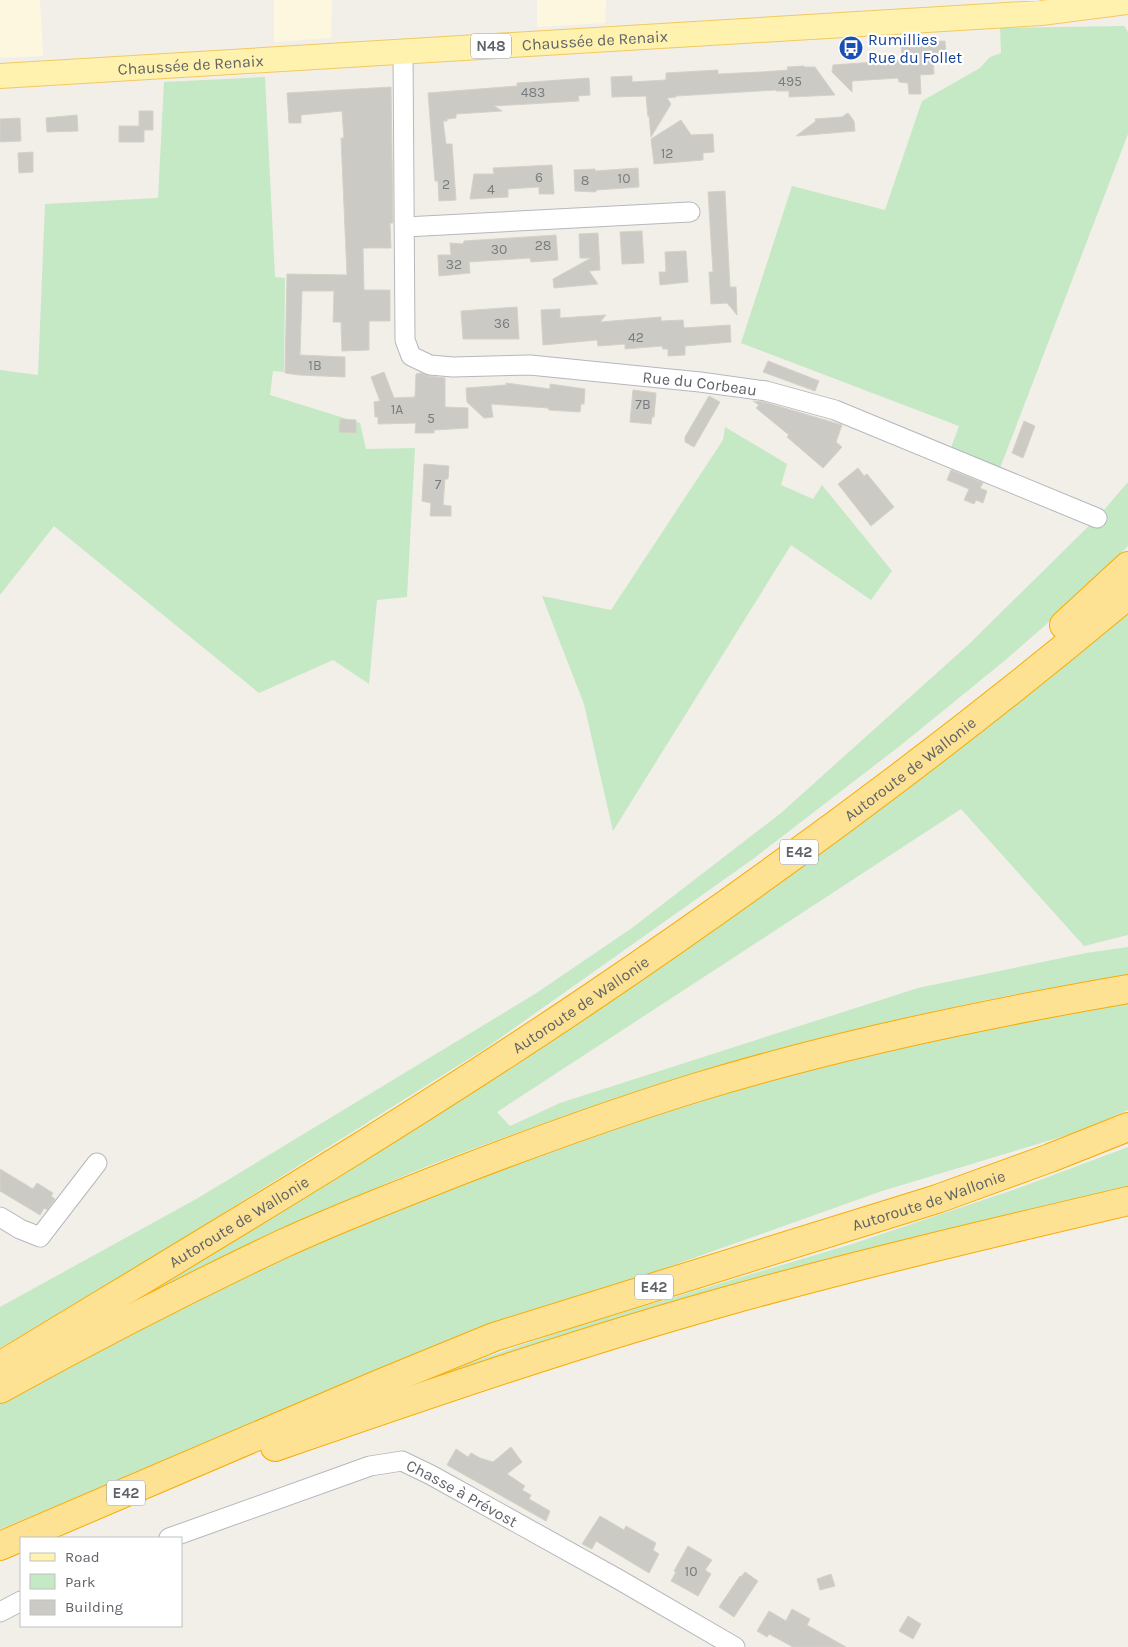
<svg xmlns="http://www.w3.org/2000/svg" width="1128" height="1647" font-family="Karla,sans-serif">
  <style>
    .commercial { fill: #fef7e0 }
    .green { fill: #c5e8c5 }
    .building { fill: #cccac5; stroke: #d6d1c6 }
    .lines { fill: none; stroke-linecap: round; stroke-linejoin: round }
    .minor-casing { stroke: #b5b8bc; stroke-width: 21 }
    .major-casing { stroke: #f2c960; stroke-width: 26 }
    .highway-casing { stroke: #f9ab00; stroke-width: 30 }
    .minor { stroke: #fff; stroke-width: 19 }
    .major { stroke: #fff2af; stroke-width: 24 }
    .highway { stroke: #fde293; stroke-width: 28 }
    .labels { text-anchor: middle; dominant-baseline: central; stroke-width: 4.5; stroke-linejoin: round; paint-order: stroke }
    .number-label { font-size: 14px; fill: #7a7d7f }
    .shield { fill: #fff; stroke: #8f9295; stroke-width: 1 }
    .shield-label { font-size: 15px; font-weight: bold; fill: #5f6368 }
    .transit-label { font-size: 16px; fill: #164399; stroke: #fff; text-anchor: start }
    .street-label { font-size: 16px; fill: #5f6368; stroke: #fff }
  </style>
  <rect width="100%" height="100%" fill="#f1efe8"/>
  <g class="commercial">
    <polygon points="0,0 40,0 43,56 0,58"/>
    <polygon points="274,0 332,0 331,38 274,42"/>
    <polygon points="537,0 606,0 605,23 537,27"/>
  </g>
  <g class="green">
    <polygon points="1124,26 1128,32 1128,134 997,476 948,456 959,426 741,343 792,186 885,210 922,101 980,68 990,57 1001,53 1000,28"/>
    <polygon points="265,77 275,277 285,278 284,372 273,371 270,395 360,423 366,449 415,448 407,597 377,600 369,684 333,660 259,693 54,526 0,595 0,370 38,375 45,204 158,198 164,82"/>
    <polygon points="725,427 787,464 781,485 813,499 822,485 892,571 871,600 791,545 613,831 584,704 542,596 611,610 723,440"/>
    <polygon points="1128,482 1128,546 1074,600 1003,662 901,745 753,859 486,1048 163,1251 0,1348 0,1307 198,1198 535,994 632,928 781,813 968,645 1097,518"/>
    <path d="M1128,611V935L1084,946L961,809L497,1112L510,1126L560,1103L918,988L1086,953L1128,947V975C955,1001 785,1044 619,1099C557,1119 494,1140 433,1164C320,1209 211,1267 102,1320Z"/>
    <polygon points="1128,1002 1128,1110 1081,1131 882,1191 643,1276 439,1344 215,1440 0,1529 0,1401 296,1250 496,1166 719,1091 851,1058 1076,1010"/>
    <polygon points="1128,1147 1128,1191 383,1399 470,1363 565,1330 852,1244 1013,1190"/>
  </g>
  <g class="building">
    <polygon points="945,41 946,53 933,54 934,74 920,75 921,94 909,94 908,83 899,82 898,78 852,81 852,92 832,72 833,65 902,60 901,43"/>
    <polygon points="804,66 804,67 815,67 835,95 789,97 789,91 776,91 776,90 676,96 676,97 667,98 671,104 651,137 649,115 648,117 646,96 612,97 611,77 632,76 632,82 666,80 666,73 718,70 718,74 761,72 788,70 787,67"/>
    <polygon points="589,78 590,95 578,96 579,101 494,106 502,111 456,114 456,118 447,119 447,121 443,121 446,144 452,144 456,200 439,201 438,181 435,181 428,93 517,86 517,83"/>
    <polygon points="391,87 393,223 390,223 391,248 363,248 364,290 390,290 390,321 369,321 369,350 342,351 341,322 333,322 334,291 302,291 300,355 345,357 345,377 299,375 285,373 287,274 347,275 341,138 344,138 342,111 301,115 301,123 289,123 287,93"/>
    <polygon points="139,111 153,111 153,130 144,130 144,142 119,142 119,126 139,126"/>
    <polygon points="848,113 854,121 855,131 796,136 816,121 815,119 842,117"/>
    <polygon points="77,115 78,131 47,132 46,118"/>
    <polygon points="20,118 21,141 0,142 0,119"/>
    <polygon points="681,120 691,135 713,134 714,152 703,153 703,160 654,164 651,139"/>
    <polygon points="33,152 33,172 19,173 18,153"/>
    <polygon points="552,165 554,194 539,194 539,187 508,189 508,197 470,199 474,174 494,174 493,168"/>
    <polygon points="638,168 639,187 596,190 596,192 575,191 574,170 595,169 595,171"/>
    <polygon points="725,191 730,287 736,287 737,315 727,303 711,304 709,272 713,272 708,192"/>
    <polygon points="642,231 644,263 622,264 620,232"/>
    <polygon points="598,233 600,270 589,271 598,284 554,288 553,279 591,258 580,258 579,234"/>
    <polygon points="556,235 558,260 531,262 530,258 469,262 470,273 439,276 438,255 451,255 450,243 463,244 464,241"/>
    <polygon points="686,251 688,282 660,285 659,272 666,272 665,252"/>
    <polygon points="517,307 519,339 463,339 461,311"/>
    <polygon points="560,309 560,318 606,315 600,322 661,317 661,321 683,320 684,328 730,325 731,342 685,346 685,355 668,356 668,349 663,349 662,346 625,349 625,344 598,346 597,340 543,345 541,310"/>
    <polygon points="768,361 819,381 815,391 763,372"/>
    <polygon points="384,372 394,398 415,397 416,374 421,373 429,376 445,378 445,407 468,408 468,428 434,430 434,433 415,433 416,423 378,424 378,417 375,417 374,402 380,401 371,377"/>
    <polygon points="506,383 550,389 550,384 585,389 584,404 581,404 580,412 549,410 548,408 491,404 493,417 484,418 467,402 466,388 506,385"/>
    <polygon points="633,390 656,393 654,417 652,417 651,424 630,422"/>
    <polygon points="709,396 720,402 694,447 685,442 685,437"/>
    <polygon points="753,401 764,402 842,425 836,442 842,447 823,468 787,437 789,435 756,408 759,405"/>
    <polygon points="340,419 356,420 356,433 339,432"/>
    <polygon points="1024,421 1035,426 1023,458 1012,453"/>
    <polygon points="424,464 449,466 448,479 445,479 443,505 451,506 451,516 430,516 431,503 422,501"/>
    <polygon points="858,468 864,476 867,474 894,507 871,526 838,484"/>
    <polygon points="951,470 983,483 980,488 987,491 983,503 976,500 974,504 964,500 969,489 947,480"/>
    <polygon points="0,1169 33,1189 37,1183 53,1193 51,1196 55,1199 47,1210 44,1208 40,1215 0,1191"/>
    <polygon points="511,1447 522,1462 507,1474 525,1486 522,1490 531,1495 529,1499 550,1511 546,1521 447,1465 456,1449 468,1457 471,1453 480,1458 493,1462"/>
    <polygon points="600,1516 624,1530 626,1526 656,1543 653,1550 659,1554 649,1573 596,1541 592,1549 582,1544"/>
    <polygon points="688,1546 712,1560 705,1570 711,1574 698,1596 671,1581 676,1572 674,1571"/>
    <polygon points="745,1572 758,1581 734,1617 719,1607 740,1576 741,1577"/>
    <polygon points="831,1574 835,1586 820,1590 817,1579"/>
    <polygon points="792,1609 810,1619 807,1625 846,1647 793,1647 769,1634 767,1637 757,1631 769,1611 786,1621"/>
    <polygon points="908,1616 921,1624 913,1639 899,1631"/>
  </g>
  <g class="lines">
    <defs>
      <g id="minor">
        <path id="s1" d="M403,51L405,340L411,356L430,365L453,367L530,365L700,382L766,391L835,410L1097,518"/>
        <polyline points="405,227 690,212"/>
        <polyline points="0,1217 20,1229 40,1237 97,1163"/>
        <path id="s2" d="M169,1538L370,1466L402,1461L431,1475L618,1579L735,1647"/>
        <polyline points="0,1612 21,1601"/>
      </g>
      <g id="major">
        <path id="s3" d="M0,76L1041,13L1128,2"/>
      </g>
      <g id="highway">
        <polyline points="1064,625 1128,566"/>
        <path id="s4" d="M0,1366C196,1247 393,1131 583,1003C771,876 954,741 1128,595"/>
        <path d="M0,1389C92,1338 185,1290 280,1245C338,1218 399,1195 459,1171C537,1141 617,1112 698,1087C839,1044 983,1014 1128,989"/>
        <path d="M275,1447C426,1395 579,1342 734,1299C864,1263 996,1232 1128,1201"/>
        <path id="s5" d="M0,1546L379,1384L494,1337L937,1199L1050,1158L1128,1127"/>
      </g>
    </defs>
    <use href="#minor" class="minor-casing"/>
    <use href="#major" class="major-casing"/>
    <use href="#highway" class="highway-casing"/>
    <use href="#minor" class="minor"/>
    <use href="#major" class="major"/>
    <use href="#highway" class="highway"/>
  </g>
  <defs>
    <symbol id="bus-disc" viewBox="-11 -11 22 22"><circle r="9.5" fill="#1a4fb4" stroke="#fff"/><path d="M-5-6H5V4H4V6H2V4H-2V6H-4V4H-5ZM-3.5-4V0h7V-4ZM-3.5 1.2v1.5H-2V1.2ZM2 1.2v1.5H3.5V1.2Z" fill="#fff"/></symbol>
  </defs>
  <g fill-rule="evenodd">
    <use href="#bus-disc" x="837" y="34" width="28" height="28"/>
  </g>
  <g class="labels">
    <g class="number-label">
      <text x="790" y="81">495</text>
      <text x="533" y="92">483</text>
      <text x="667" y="153">12</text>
      <text x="539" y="177">6</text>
      <text x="624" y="178">10</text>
      <text x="585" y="180">8</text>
      <text x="446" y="184">2</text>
      <text x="491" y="189">4</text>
      <text x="543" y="245">28</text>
      <text x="499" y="249">30</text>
      <text x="454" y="264">32</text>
      <text x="502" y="323">36</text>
      <text x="636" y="337">42</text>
      <text x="315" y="365">1B</text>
      <text x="643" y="404">7B</text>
      <text x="397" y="409">1A</text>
      <text x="431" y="418">5</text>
      <text x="438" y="484">7</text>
      <text x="691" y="1571">10</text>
    </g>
    <g class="shield">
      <rect x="471" y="33.5" width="40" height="25" rx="4"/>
      <rect x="780" y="839.5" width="38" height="25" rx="4"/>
      <rect x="635" y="1274.5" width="38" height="25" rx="4"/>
      <rect x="107" y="1480.5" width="38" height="25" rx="4"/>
    </g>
    <g class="shield-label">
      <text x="491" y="46">N48</text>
      <text x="799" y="852">E42</text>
      <text x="654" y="1287">E42</text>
      <text x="126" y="1493">E42</text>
    </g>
    <g class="transit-label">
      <text x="868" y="39">Rumillies<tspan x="868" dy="18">Rue du Follet</tspan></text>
    </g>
    <g class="street-label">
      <text stroke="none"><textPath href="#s3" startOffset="596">Chaussée de Renaix</textPath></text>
      <text stroke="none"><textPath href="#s3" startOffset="191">Chaussée de Renaix</textPath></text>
      <text stroke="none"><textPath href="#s1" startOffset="598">Rue du Corbeau</textPath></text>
      <text stroke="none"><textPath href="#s4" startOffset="1089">Autoroute de Wallonie</textPath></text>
      <text stroke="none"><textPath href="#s4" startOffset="684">Autoroute de Wallonie</textPath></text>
      <text stroke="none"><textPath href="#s5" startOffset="992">Autoroute de Wallonie</textPath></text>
      <text stroke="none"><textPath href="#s4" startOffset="279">Autoroute de Wallonie</textPath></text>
      <text stroke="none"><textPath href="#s2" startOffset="314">Chasse à Prévost</textPath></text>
    </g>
  </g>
  <rect x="20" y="1537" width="162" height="90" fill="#ffffff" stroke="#bfc1c3"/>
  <rect x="30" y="1553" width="25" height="8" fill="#fff2af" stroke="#bfc1c3"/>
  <text x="65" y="1562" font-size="15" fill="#5f6368">Road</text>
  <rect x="30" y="1574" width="25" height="15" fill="#c5e8c5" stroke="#bfc1c3"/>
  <text x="65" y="1587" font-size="15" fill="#5f6368">Park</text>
  <rect x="30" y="1600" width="25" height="15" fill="#cccac5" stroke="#bfc1c3"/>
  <text x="65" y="1612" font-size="15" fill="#5f6368">Building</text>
</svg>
